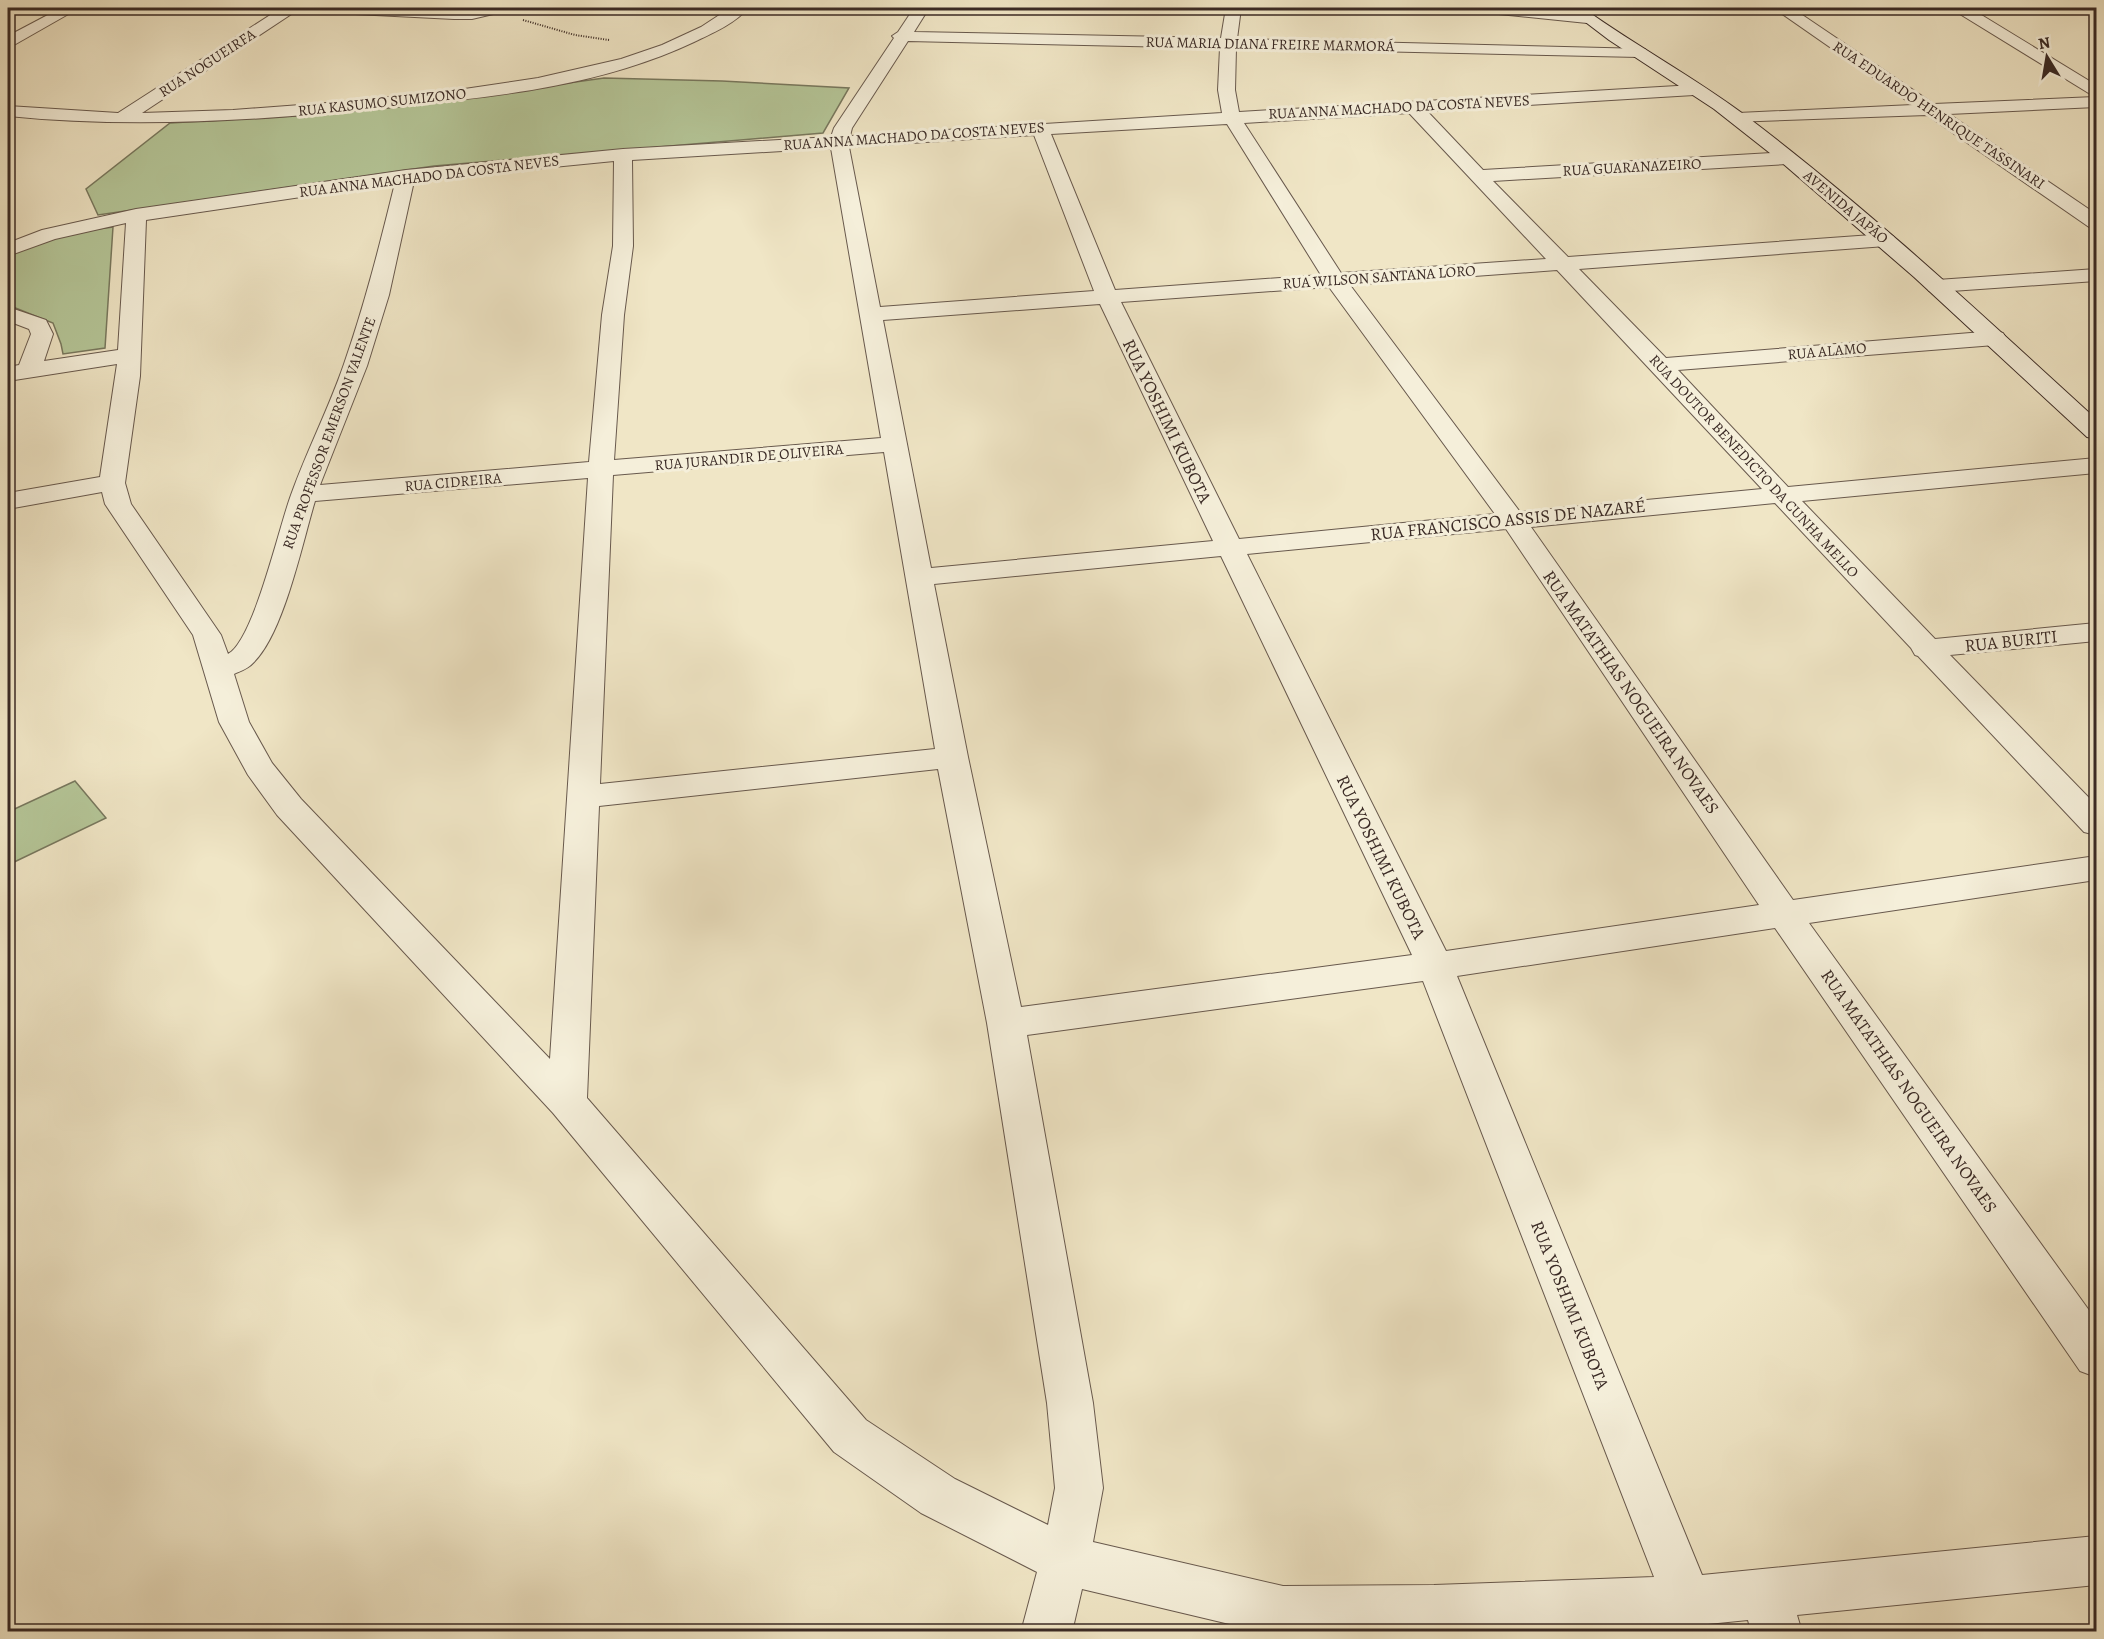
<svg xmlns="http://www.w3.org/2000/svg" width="2104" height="1639" font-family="Alegreya,serif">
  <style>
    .green { fill: #b5c698; stroke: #78785e; stroke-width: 1.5 }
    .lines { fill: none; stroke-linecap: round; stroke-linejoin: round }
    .street-casing { stroke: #68594d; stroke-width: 2 }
    .secondary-casing { stroke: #3a2a25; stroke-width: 2 }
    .path { stroke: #3a2a25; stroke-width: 2; stroke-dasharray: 1 1.5; stroke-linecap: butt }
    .street { fill: #f5efda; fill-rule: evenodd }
    .secondary { fill: #f5efda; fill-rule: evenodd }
    .labels { text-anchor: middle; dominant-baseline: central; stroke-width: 6; stroke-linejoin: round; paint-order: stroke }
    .far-street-label { font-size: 15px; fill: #3a2a25; stroke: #f5efda }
    .street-label { font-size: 18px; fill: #3a2a25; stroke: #f5efda }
  </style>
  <rect width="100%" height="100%" fill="#f0e6c6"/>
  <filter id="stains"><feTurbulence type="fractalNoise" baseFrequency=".00333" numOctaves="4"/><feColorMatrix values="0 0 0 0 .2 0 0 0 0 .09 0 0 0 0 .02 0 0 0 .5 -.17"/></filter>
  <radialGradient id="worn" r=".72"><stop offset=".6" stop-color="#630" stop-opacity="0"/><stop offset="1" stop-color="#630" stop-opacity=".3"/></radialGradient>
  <g class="green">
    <polygon points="604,78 722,81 849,88 823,133 434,166 98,215 86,189 170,123 326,114 406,106"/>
    <path d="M113,227L105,348L63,354L61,344L53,323L8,305V256C36,232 78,232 113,227Z"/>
    <polygon points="75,781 106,818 8,865 8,812"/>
  </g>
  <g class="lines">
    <defs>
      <g id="street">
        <polygon points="61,8 79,8 14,45 8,47 8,36"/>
        <path d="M281,8H509L506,11L472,19H454L296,11L142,113L233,110L340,102L451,91L538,78L621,59L662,45L701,27L730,8H748C736,23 711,34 694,42C601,86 495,97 393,107C265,120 136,129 8,116V106L118,113Z"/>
        <path d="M914,8H929L914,32L1221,38L1226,8H1241L1237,39L1645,49L1647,52L1645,55L1639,57L1236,48L1235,90L1239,112L1694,85L1700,86L1702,90L1700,94L1694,95L1427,111L1483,170L1787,152L1794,154L1796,158L1794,162L1787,164L1493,181L1568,257L1886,234L1893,236L1896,240L1893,244L1886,246L1579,269L1666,358L1995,331L2003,333L2006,338L2003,343L1995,345L1678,370L1788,487L2096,458V473L1802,501L1935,639L2096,623V641L1950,655L2096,805V835L2084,832L1918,656L1915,655L1911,648L1775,503L1531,527L1793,900L2096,856V880L1809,923L2096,1320V1377L2080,1371L1775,928L1457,976L1702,1575L2096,1536V1585L1797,1615L1802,1632H1751L1748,1620L1688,1626L1537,1632H1263L1082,1589L1072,1632H1021L1037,1572L921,1513L834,1452L553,1113L277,815L248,775L219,722L193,635L105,504L102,492L8,509V493L100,477L117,364L8,381V367L19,365L31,334L29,329L8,321V307L46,320L53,334L44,361L118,350L126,223L55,239L8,256V243L42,230L136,209L406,170L623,149L831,137L834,128L894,38L892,36L898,32ZM908,41L1220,48L1218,90L1222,113L850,136L852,128ZM1409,113L1546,259L1341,273L1244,123ZM1227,124L1321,275L1115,290L1051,134ZM1034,135L1094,291L880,307L849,147ZM831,148L881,438L614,460L624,315L633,246L632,160ZM614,161L613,246L602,315L589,462L320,485L367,366L389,295L414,181ZM395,183C380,244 365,304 344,364C329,408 307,450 291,495C279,527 254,640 228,654L221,635L131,504L125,483L140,376L146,220ZM1557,270L1762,489L1520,512L1350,285ZM1329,287L1495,514L1239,539L1121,302ZM1100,304L1213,541L931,568L883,320ZM884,452L935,749L600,784L613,475ZM588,478L550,1059L301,799L272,763L249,722L234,674C241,671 249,668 254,662C284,632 302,544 315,501ZM1506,529L1759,905L1446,951L1247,554ZM1221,556L1412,955L1021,1007L968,757L934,584ZM938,769L987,1023L1047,1403L1055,1488L1048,1525L955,1479L866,1420L587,1098L599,806ZM1423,981L1654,1577L1434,1585L1283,1586L1093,1542L1103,1488L1093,1403L1027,1035Z"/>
        <polygon points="1481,8 1529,8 1587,13 1595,18 1587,23 1489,13"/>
        <polygon points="1776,8 1792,8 1934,104 2095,97 1955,11 1953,8 1970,8 2096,85 2096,107 1949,114 2096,214 2096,229 2089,227 1927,115 1732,122 1729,118 1732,114 1738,113 1913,105 1778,11"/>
        <polygon points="2096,269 2096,281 1937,292 1929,291 1926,286 1929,281 1937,280"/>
      </g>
      <path id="secondary" d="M1567,8H1583C1636,46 1694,77 1746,116C1869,209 1982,315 2096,419V439L2087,437L1914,277L1780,161L1714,109L1609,40Z"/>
    </defs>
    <use href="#street" class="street-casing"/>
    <use href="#secondary" class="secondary-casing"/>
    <polyline class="path" points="523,20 575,35 609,40"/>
    <use href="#street" class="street"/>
    <use href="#secondary" class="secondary"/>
  </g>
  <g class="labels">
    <g class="far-street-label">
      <text transform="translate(1270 44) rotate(1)">RUA MARIA DIANA FREIRE MARMORÁ</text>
      <text transform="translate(207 63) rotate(-33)">RUA NOGUEIRFA</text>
      <text transform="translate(382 102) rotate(-6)">RUA KASUMO SUMIZONO</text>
      <text transform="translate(1399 107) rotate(-3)">RUA ANNA MACHADO DA COSTA NEVES</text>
      <text transform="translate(1939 115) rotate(34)">RUA EDUARDO HENRIQUE TASSINARI</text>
      <text transform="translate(914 136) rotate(-4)">RUA ANNA MACHADO DA COSTA NEVES</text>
      <text transform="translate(1632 167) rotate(-3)">RUA GUARANAZEIRO</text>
      <text transform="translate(429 176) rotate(-7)">RUA ANNA MACHADO DA COSTA NEVES</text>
      <text transform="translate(1846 207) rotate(40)">AVENIDA JAPÃO</text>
      <text transform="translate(1379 277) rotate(-4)">RUA WILSON SANTANA LORO</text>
      <text transform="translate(1827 351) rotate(-5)">RUA ALAMO</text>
      <text transform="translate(329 433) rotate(-70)">RUA PROFESSOR EMERSON VALENTE</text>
      <text transform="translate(749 457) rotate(-5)">RUA JURANDIR DE OLIVEIRA</text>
      <text transform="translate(1754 466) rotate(47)">RUA DOUTOR BENEDICTO DA CUNHA MELLO</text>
      <text transform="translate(453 482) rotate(-5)">RUA CIDREIRA</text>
    </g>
    <g class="street-label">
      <text transform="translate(1167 421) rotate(64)">RUA YOSHIMI KUBOTA</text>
      <text transform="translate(1508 520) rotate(-6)">RUA FRANCISCO ASSIS DE NAZARÉ</text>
      <text transform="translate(2011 641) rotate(-6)">RUA BURITI</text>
      <text transform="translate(1631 692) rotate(55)">RUA MATATHIAS NOGUEIRA NOVAES</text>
      <text transform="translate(1381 857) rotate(64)">RUA YOSHIMI KUBOTA</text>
      <text transform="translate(1909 1091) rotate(55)">RUA MATATHIAS NOGUEIRA NOVAES</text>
      <text transform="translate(1570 1305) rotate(68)">RUA YOSHIMI KUBOTA</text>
    </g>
  </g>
  <rect width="2104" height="1639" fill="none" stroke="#f0e6c6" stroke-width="30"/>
  <rect x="9" y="9" width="2086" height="1621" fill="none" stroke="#3a2a25" stroke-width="3"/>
  <rect x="15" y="15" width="2074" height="1609" fill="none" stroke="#3a2a25" stroke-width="1.5"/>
  <g transform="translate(2047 57) rotate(349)" stroke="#f5efda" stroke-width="4.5" paint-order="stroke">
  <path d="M0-4.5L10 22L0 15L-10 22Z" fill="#3a2a25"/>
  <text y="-9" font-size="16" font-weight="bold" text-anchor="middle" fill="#3a2a25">N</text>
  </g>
  <rect width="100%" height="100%" filter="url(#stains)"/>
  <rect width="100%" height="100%" fill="url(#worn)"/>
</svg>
